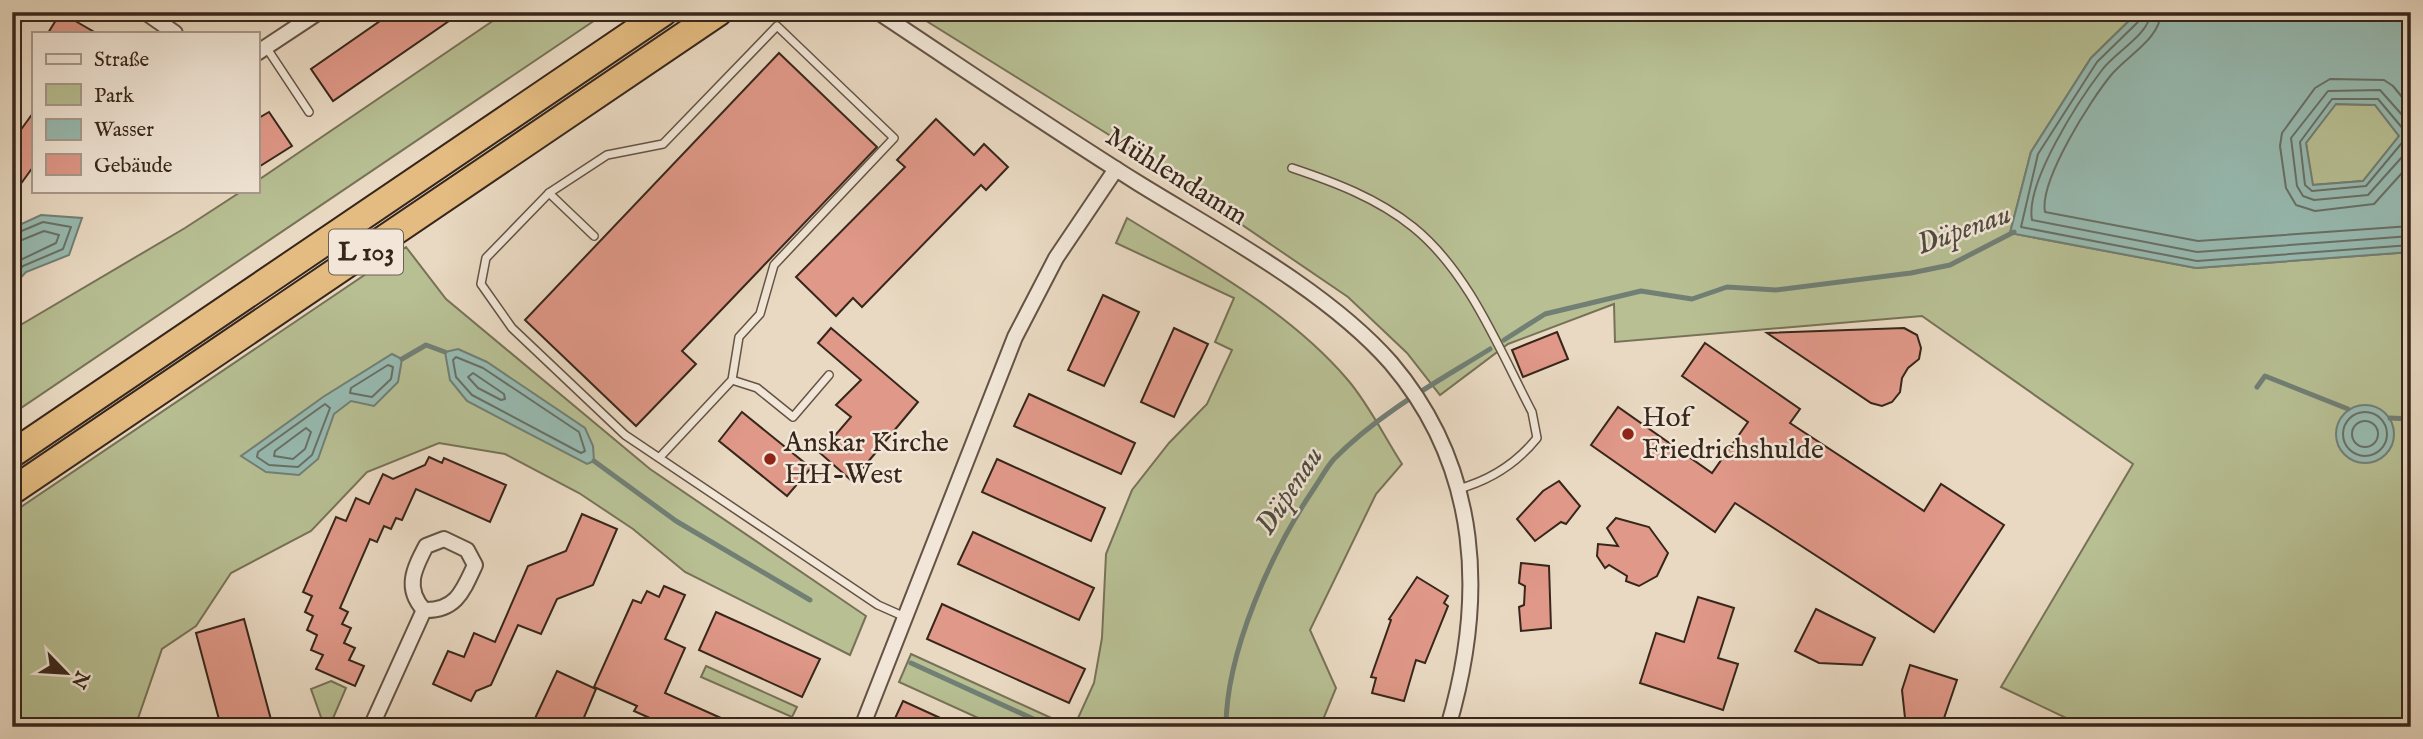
<svg xmlns="http://www.w3.org/2000/svg" width="2423" height="739" font-family="'IM FELL English',serif">
  <style>
    .green { fill: #b7bf93; stroke: #777257; stroke-width: 2 }
    .water { fill: #97bab1; stroke: #717f75; stroke-width: 2; fill-rule: evenodd }
    .lines { fill: none; stroke-linecap: round; stroke-linejoin: round }
    .shore { stroke: #677066; stroke-width: 2 }
    .stream { stroke: #717f75; stroke-width: 5 }
    .building { fill: #e09888; stroke: #37261b; stroke-width: 2 }
    .lane-casing { stroke: #645345; stroke-width: 10 }
    .street-casing { stroke: #645345; stroke-width: 18 }
    .highway-casing { stroke: #37261b; stroke-width: 30 }
    .lane { stroke: #f1e6d7; stroke-width: 7 }
    .street { stroke: #f1e6d7; stroke-width: 14 }
    .highway { stroke: #e4bc81; stroke-width: 26 }
    .poi-dot { fill: #8f2418; stroke: #f1e6d7; stroke-width: 2.5 }
    .labels { text-anchor: middle; dominant-baseline: central; stroke-width: 5; stroke-linejoin: round; paint-order: stroke }
    .shield { fill: #f1e6d7; stroke: #6f6053; stroke-width: 2 }
    .shield-label { font-size: 26px; font-weight: bold; fill: #37261b }
    .street-label { font-size: 28px; fill: #37261b; stroke: #f1e6d7 }
    .poi-label { font-size: 28px; fill: #37261b; stroke: #f1e6d7; text-anchor: start }
    .water-label { font-size: 30px; font-style: italic; fill: #4f4b40; stroke: #f1e6d7 }
  </style>
  <rect width="100%" height="100%" fill="#e9d9c2"/>
  <filter id="stains"><feTurbulence type="fractalNoise" baseFrequency=".00286" numOctaves="4"/><feColorMatrix values="0 0 0 0 .2 0 0 0 0 .09 0 0 0 0 .02 0 0 0 .5 -.17"/></filter>
  <radialGradient id="worn" r=".72"><stop offset=".6" stop-color="#630" stop-opacity="0"/><stop offset="1" stop-color="#630" stop-opacity=".3"/></radialGradient>
  <g class="green">
    <polygon points="506,12 607,12 12,414 12,330 185,228 242,191 257,191 257,181"/>
    <polygon points="912,12 2138,12 2091,58 2031,152 2010,233 2196,268 2411,252 2411,727 2085,727 2001,687 2133,464 1922,316 1615,342 1614,304 1508,344 1440,395 1407,353 1348,297 1122,143"/>
    <polygon points="2335,104 2375,105 2399,136 2363,181 2312,185 2306,143"/>
    <path d="M1127,218C1203,265 1288,310 1347,379C1368,403 1384,436 1402,464L1376,494L1310,630L1336,688L1320,727H1074L1094,683L1102,638L1106,554L1132,490L1169,443L1207,404L1232,350L1215,342L1234,298L1116,243Z"/>
    <polygon points="406,247 446,299 650,469 866,616 850,655 685,572 633,529 579,493 505,454 439,443 367,472 311,531 231,573 196,626 162,649 135,727 12,727 12,513"/>
    <polygon points="911,654 1071,727 998,727 899,682"/>
    <polygon points="706,666 797,707 792,717 701,677"/>
    <polygon points="331,681 346,688 331,723 322,720 311,689"/>
  </g>
  <g class="water">
    <path d="M2138,12H2393L2411,20V252L2196,268L2010,233L2031,152L2091,58ZM2336,104L2375,105L2399,136L2363,181L2313,185L2306,143Z"/>
    <polygon points="41,215 82,218 69,255 26,272 12,287 12,234 17,226"/>
    <polygon points="458,349 487,362 585,428 593,446 594,461 587,464 467,401 450,380 445,352"/>
    <polygon points="392,354 402,359 398,382 374,406 351,401 334,414 318,459 299,475 266,472 241,456 323,397"/>
    <circle cx="2365" cy="434" r="29"/>
  </g>
  <g class="lines">
    <g class="shore">
      <polyline points="2142,12 2140,20 2097,62 2038,154 2021,227 2197,261 2411,245"/>
      <path d="M2151,12C2149,35 2115,52 2102,70C2079,100 2025,183 2032,220L2197,252L2411,236"/>
      <path d="M2161,12C2160,39 2128,55 2112,74C2091,99 2039,181 2045,212L2198,241L2411,226"/>
      <polygon points="2332,99 2378,99 2404,130 2406,138 2366,186 2312,191 2305,185 2300,142"/>
      <polyline points="2411,108 2393,86 2384,80 2330,79 2315,88 2282,133 2280,146 2286,188 2296,205 2315,211 2374,204 2411,163"/>
      <polyline points="2411,125 2380,90 2328,91 2291,138 2297,186 2303,196 2314,200 2368,195 2411,147"/>
      <polyline points="12,235 43,222 71,227 63,249 23,266 12,277"/>
      <polyline points="12,244 44,231 59,235 56,243 12,264"/>
      <polygon points="456,357 483,368 579,432 585,451 581,453 472,395 456,377 453,360"/>
      <polygon points="388,365 393,367 391,379 372,397 350,393 351,388"/>
      <polygon points="473,373 504,394 505,399 501,400 478,388 468,377"/>
      <polygon points="325,404 330,408 312,455 298,467 269,465 257,457 258,452"/>
      <circle cx="2365" cy="434" r="22"/>
      <circle cx="2365" cy="434" r="13"/>
      <polygon points="306,428 311,432 305,449 293,459 274,456 275,451"/>
    </g>
    <g class="stream">
      <polyline points="1504,340 1545,314 1641,291 1692,299 1727,287 1776,290 1911,273 1950,265 2014,232"/>
      <polyline points="402,359 426,345 445,352"/>
      <polyline points="2257,387 2265,376 2348,409"/>
      <polyline points="2390,418 2411,419"/>
      <polyline points="594,461 676,521 810,600"/>
      <polyline points="911,663 1051,727"/>
      <path d="M1226,727C1226,652 1272,551 1313,490C1320,480 1326,468 1334,459C1379,413 1437,382 1490,349"/>
    </g>
  </g>
  <g class="building">
    <polygon points="61,12 83,12 77,22 96,33 48,33"/>
    <polygon points="393,12 462,12 333,101 311,69"/>
    <polygon points="779,53 877,147 682,351 696,364 636,426 525,320"/>
    <polygon points="269,112 292,146 257,168 257,119"/>
    <polygon points="33,113 33,167 12,196 12,142"/>
    <polygon points="936,119 974,155 984,144 1008,167 986,190 981,185 862,307 853,298 836,316 796,277 905,167 897,160"/>
    <polygon points="1103,295 1139,312 1104,386 1068,370"/>
    <polygon points="831,328 918,402 852,481 820,453 851,417 836,405 861,380 818,343"/>
    <polygon points="1174,328 1208,344 1174,417 1141,402"/>
    <polygon points="1904,328 1917,335 1921,348 1919,359 1908,368 1902,378 1900,392 1892,402 1882,406 1871,403 1767,333"/>
    <polygon points="1557,332 1568,359 1523,377 1512,350"/>
    <polygon points="1705,343 1800,409 1790,423 1924,511 1941,484 2004,525 1934,632 1735,503 1715,532 1591,445 1618,407 1712,473 1748,422 1682,376"/>
    <polygon points="1029,394 1135,443 1121,474 1014,426"/>
    <polygon points="742,412 811,468 787,496 719,441"/>
    <polygon points="429,457 442,463 444,458 506,485 490,522 416,489 402,520 396,518 391,529 384,526 377,542 370,539 340,608 348,612 342,624 351,628 344,643 355,648 349,660 364,666 355,686 316,669 323,655 311,650 317,635 307,630 313,616 305,612 312,596 303,592 336,517 346,521 356,498 369,504 383,474 393,479 425,465"/>
    <polygon points="997,459 1105,508 1091,541 982,492"/>
    <polygon points="1559,481 1580,506 1566,524 1561,522 1535,541 1517,519 1543,491"/>
    <polygon points="582,514 617,529 593,585 557,599 541,634 518,625 491,685 476,691 471,701 433,684 448,651 464,657 474,633 495,642 528,566 566,551"/>
    <polygon points="1616,518 1649,527 1668,553 1657,576 1639,586 1626,581 1627,576 1609,565 1605,568 1597,556 1598,544 1618,546 1607,528"/>
    <polygon points="973,532 1094,588 1079,620 958,564"/>
    <polygon points="1521,563 1549,566 1551,628 1521,631 1519,607 1524,605 1525,586 1519,583"/>
    <polygon points="1417,577 1448,596 1444,603 1448,606 1425,663 1416,660 1404,701 1372,693 1376,678 1371,677 1391,620 1389,619"/>
    <polygon points="664,586 685,595 665,639 685,648 665,693 741,727 670,727 634,711 637,706 594,687 633,600 641,603 647,591 659,597"/>
    <polygon points="1698,597 1734,608 1718,658 1738,664 1723,710 1640,683 1656,633 1684,642"/>
    <polygon points="942,604 1085,669 1069,703 927,639"/>
    <polygon points="1816,609 1875,638 1862,665 1819,663 1795,651"/>
    <polygon points="716,612 820,659 802,697 699,650"/>
    <polygon points="244,619 273,727 221,727 196,633"/>
    <polygon points="1910,665 1957,680 1941,727 1906,727 1902,690"/>
    <polygon points="557,671 596,689 580,727 531,727"/>
    <polygon points="903,701 960,727 891,727"/>
  </g>
  <g class="lines">
    <defs>
      <g id="lane">
        <polyline points="266,47 309,112"/>
        <path d="M1292,168C1334,182 1377,198 1413,227C1469,272 1499,349 1532,412L1537,438C1516,464 1491,480 1458,489"/>
        <polyline points="549,193 594,236"/>
        <polyline points="732,380 757,388 793,417 829,375"/>
        <polyline points="660,457 732,380 739,337 760,314 774,265 894,138 777,26 663,144 607,155 549,193 486,258 481,284 512,328 625,435 878,605 905,617"/>
      </g>
      <g id="street">
        <polyline points="145,12 175,33"/>
        <path d="M878,12C964,69 1050,128 1138,183C1219,233 1328,291 1391,363C1481,469 1486,599 1448,727"/>
        <polyline points="12,22 18,12"/>
        <polyline points="257,53 319,12"/>
        <path d="M444,539L467,550L475,565C463,591 456,611 424,610C404,588 414,569 426,546Z"/>
        <polyline points="371,727 424,610"/>
        <polyline points="862,727 1015,337 1056,258 1116,169"/>
      </g>
      <g id="highway">
        <polyline points="12,454 664,12"/>
        <polyline points="12,491 719,12"/>
      </g>
    </defs>
    <use href="#lane" class="lane-casing"/>
    <use href="#street" class="street-casing"/>
    <use href="#highway" class="highway-casing"/>
    <use href="#lane" class="lane"/>
    <use href="#street" class="street"/>
    <use href="#highway" class="highway"/>
  </g>
  <g class="poi-dot">
    <circle cx="1628" cy="434" r="7"/>
    <circle cx="770" cy="459" r="7"/>
  </g>
  <g class="labels">
    <rect class="shield" x="329" y="229.5" width="74" height="45" rx="5"/>
    <g class="shield-label">
      <text x="366" y="252">L 103</text>
    </g>
    <g class="street-label">
      <text transform="translate(1176 177) rotate(32)">Mühlendamm</text>
    </g>
    <g class="poi-label">
      <text x="1642" y="418">Hof<tspan x="1642" dy="32">Friedrichshulde</tspan></text>
      <text x="784" y="443">Anskar Kirche<tspan x="784" dy="32">HH-West</tspan></text>
    </g>
    <g class="water-label">
      <text transform="translate(1964 230) rotate(-20)">Düpenau</text>
      <text transform="translate(1290 491) rotate(-57)">Düpenau</text>
    </g>
  </g>
  <rect width="2423" height="739" fill="none" stroke="#e9d9c2" stroke-width="42"/>
  <rect x="14" y="14" width="2395" height="711" fill="none" stroke="#37261b" stroke-width="3.5"/>
  <rect x="21" y="21" width="2381" height="697" fill="none" stroke="#37261b" stroke-width="2"/>
  <rect x="32" y="32" width="228" height="161" fill="#f1e6d7" stroke="#a7998c" stroke-width="2"/>
  <rect x="46" y="54" width="35" height="10" fill="#f1e6d7" stroke="#a7998c" stroke-width="2"/>
  <text x="94" y="66" font-size="21" fill="#37261b">Straße</text>
  <rect x="46" y="84" width="35" height="21" fill="#b7bf93" stroke="#a7998c" stroke-width="2"/>
  <text x="94" y="102" font-size="21" fill="#37261b">Park</text>
  <rect x="46" y="119" width="35" height="21" fill="#97bab1" stroke="#a7998c" stroke-width="2"/>
  <text x="94" y="136" font-size="21" fill="#37261b">Wasser</text>
  <rect x="46" y="154" width="35" height="21" fill="#e09888" stroke="#a7998c" stroke-width="2"/>
  <text x="94" y="172" font-size="21" fill="#37261b">Gebäude</text>
  <g transform="translate(66 673) rotate(115)" stroke="#f1e6d7" stroke-width="5" paint-order="stroke">
  <path d="M0-5L12 26L0 18L-12 26Z" fill="#37261b"/>
  <text y="-10" font-size="19" font-weight="bold" text-anchor="middle" fill="#37261b">N</text>
  </g>
  <rect width="100%" height="100%" filter="url(#stains)"/>
  <rect width="100%" height="100%" fill="url(#worn)"/>
</svg>
